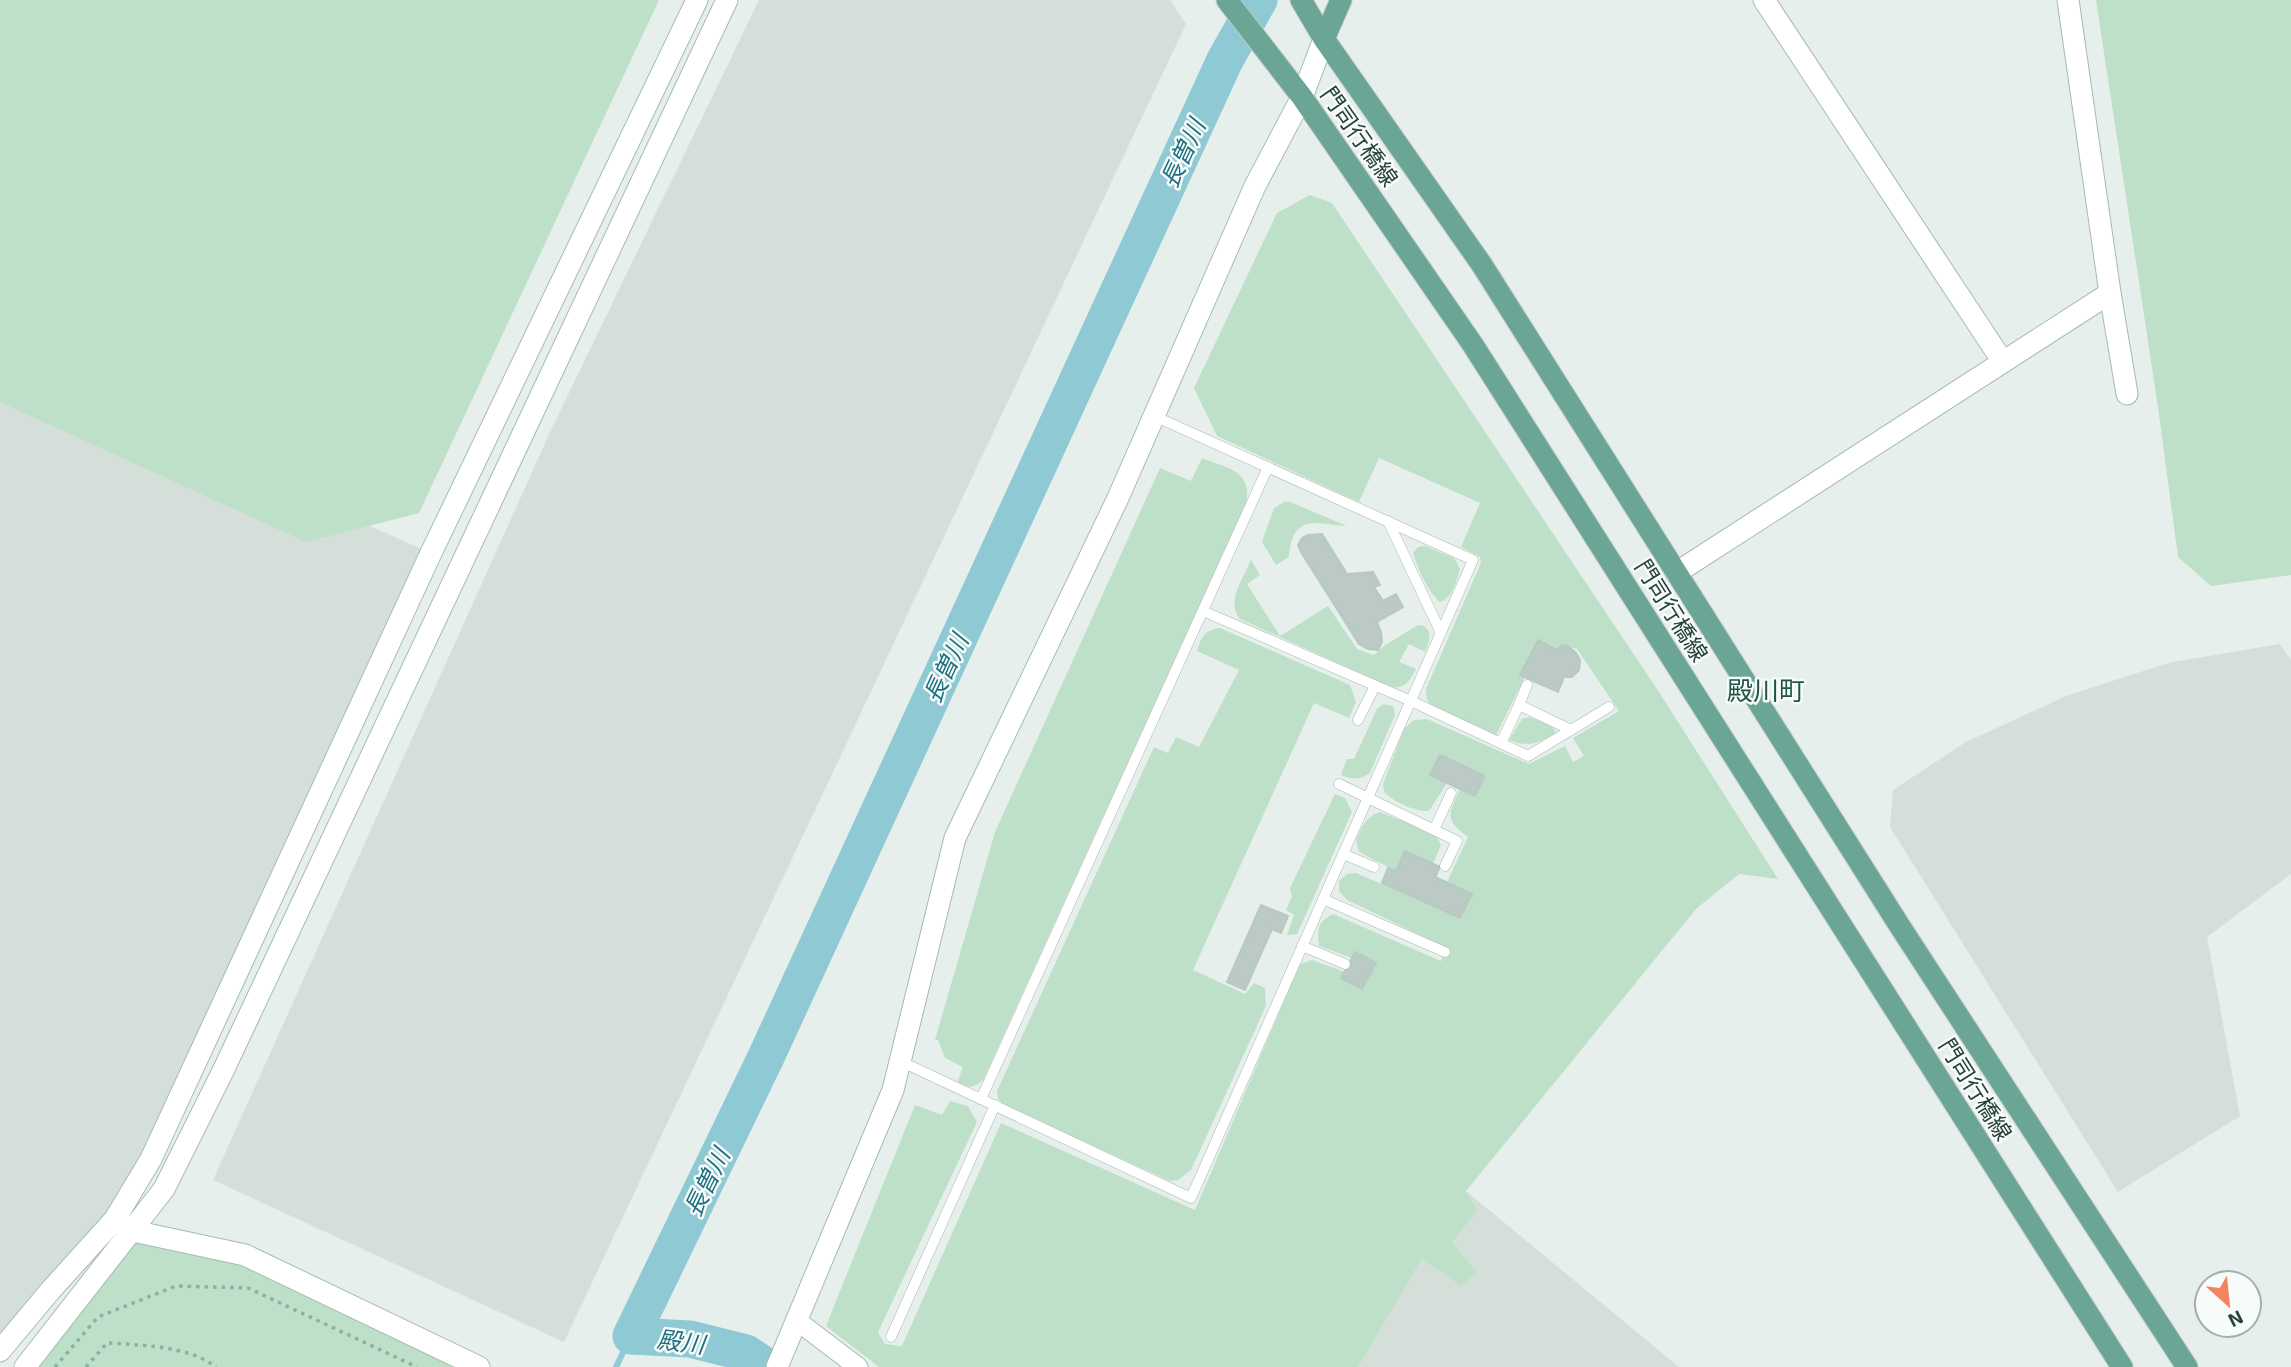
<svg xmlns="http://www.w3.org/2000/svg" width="2291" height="1367" font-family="'Exo 2','Noto Sans JP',sans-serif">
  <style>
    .built { fill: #d4dfda }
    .green { fill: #bfe0c8 }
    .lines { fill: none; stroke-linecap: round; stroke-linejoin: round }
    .stream { stroke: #8ec9d4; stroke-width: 6 }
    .river { stroke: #8ec9d4; stroke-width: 37 }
    .building { fill: #bbcac4; stroke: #b8c9c2; stroke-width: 2 }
    .lane-casing { stroke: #a8b8b2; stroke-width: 11 }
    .street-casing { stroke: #a8b8b2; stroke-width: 21 }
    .secondary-casing { stroke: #a4bbb3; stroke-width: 23 }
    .primary-casing { stroke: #c2cac8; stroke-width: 23 }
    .path { stroke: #86b3a5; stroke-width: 3.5; stroke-dasharray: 3.5 5; stroke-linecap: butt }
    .lane { stroke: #fff; stroke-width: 10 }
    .street { stroke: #fff; stroke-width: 19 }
    .secondary { stroke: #fff; stroke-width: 21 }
    .primary { stroke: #6aa596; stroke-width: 21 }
    .labels { text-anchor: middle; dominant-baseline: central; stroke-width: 5; stroke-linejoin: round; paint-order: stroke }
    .street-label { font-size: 23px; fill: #24423a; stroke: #f7fbf9 }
    .water-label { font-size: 24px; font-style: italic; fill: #1c6f80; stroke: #f7fbf9 }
    .quarter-label { font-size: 26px; fill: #1f5548; stroke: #f7fbf9 }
  </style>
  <rect width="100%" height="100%" fill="#e6efeb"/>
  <g class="built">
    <polygon points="759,0 1170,0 1186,24 564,1342 213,1180 551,430"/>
    <polygon points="0,364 431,553 151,1159 0,1351"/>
    <polygon points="2280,644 2291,660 2291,874 2207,937 2240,1116 2118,1192 1890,827 1893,790 1966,742 2066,696 2168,663"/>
    <polygon points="1466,1191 1679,1367 1306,1367"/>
  </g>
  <g class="green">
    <polygon points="0,0 659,0 419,513 306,542 0,402"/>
    <polygon points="2096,0 2291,0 2291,575 2211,586 2178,557 2158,407"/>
    <path d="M1310,195L1332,203L1657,689L1778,879L1739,874L1696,909L1466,1191L1477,1210L1452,1243L1477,1272L1461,1286L1422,1258L1358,1367H879L826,1326L915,1105L942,1115L950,1101L968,1106L977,1122L878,1332L885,1344L902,1346L1001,1123L1195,1210L1300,964L1312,960L1345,972L1342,978L1362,989L1376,963L1352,958L1319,946C1317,930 1317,922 1333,914L1441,961L1447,948L1347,900L1339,891V881L1347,874L1356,873L1460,918L1471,894L1447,882L1468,837C1443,819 1449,814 1460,789L1475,796L1484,776L1440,755L1431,775L1447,783L1429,811C1415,812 1394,802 1384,792L1383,784L1404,729L1414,720L1427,719L1529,764L1565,746L1573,762L1584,756L1573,738L1619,711L1577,649L1562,645L1525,677L1495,737L1435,710L1427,700L1426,689L1481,563L1480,557L1461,547L1480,503L1379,458L1359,502L1217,436L1194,388L1277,213Z"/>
    <path d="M1202,458C1226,468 1253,470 1246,503L983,1080C974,1088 968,1089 957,1083L963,1067L945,1058L938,1040H935L995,832L1160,468L1191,481Z"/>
    <path d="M1284,502H1290L1347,526C1313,523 1292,514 1289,557L1276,565L1262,542L1274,508Z"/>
    <path d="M1425,546L1454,558L1460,569C1456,581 1453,598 1440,602C1428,592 1418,569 1413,553L1418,547Z"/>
    <path d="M1251,560L1260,575L1247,584L1280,636L1328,606L1357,649L1374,655L1384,646L1416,626L1422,625C1434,632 1429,641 1425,652L1409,644L1399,662L1416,669C1410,681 1405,689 1391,687L1240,619C1225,603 1244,577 1251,560Z"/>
    <path d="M1220,628L1350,685L1356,702L1349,718L1314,703L1193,970L1245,994L1254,983L1265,988L1266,1006L1191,1170L1178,1180L1170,1181L1004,1105L998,1099L997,1091L1154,747L1168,753L1176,737L1199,747L1239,670L1197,651C1201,638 1205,629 1220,628Z"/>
    <path d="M1383,704L1393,706L1395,715L1370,773C1359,780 1353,780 1341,775L1347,759H1354L1377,709Z"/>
    <path d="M1529,717L1552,726L1556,733C1537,743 1530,748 1509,740L1522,719Z"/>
    <polygon points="1335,794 1345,798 1352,812 1297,934 1287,935 1294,915 1286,910 1292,897 1290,888"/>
    <path d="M1380,812L1436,835L1441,845L1433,864L1396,871L1359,852L1356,841C1362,827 1365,817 1380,812Z"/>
    <polygon points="133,1231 245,1255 479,1367 21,1367"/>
  </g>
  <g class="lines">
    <polyline class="stream" points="616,1367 631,1336"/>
    <polyline class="river" points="767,1367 746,1353 690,1339 631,1336 766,1057 1225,60 1259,0"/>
  </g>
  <g class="building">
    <polygon points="1322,534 1347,574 1373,572 1380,585 1374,587 1383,601 1396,594 1403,607 1377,622 1381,632 1382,642 1378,650 1368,649 1359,644 1301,552 1298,545 1302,538 1308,535"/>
    <polygon points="1538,640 1557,650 1562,645 1568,646 1576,653 1580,660 1579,670 1572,677 1564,677 1558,692 1520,675"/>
    <polygon points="1440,755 1485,776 1475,796 1430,775"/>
    <polygon points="1405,851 1440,867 1435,877 1472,894 1460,918 1382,883 1388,868 1396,871"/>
    <polygon points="1261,905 1288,916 1281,933 1272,929 1245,990 1227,982"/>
    <polygon points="1355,952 1376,963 1362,989 1341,978"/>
  </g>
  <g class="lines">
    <defs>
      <g id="lane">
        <polyline points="1388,521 1441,633"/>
        <polyline points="1203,611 1411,701 1528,756 1609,707"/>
        <polyline points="1519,705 1527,685"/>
        <polyline points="1358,720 1375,686"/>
        <polyline points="1501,743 1519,705 1571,730"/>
        <polyline points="1339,784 1457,841 1445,866"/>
        <polyline points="1434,830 1451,793"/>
        <polyline points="1343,854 1374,867"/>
        <polyline points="1323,899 1445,952"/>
        <polyline points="1302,946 1345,964"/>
        <polyline points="900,1061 1191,1198 1473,560 1154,416"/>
        <polyline points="981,1099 1268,467"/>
        <polyline points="891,1337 995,1105"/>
      </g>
      <polyline id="street" points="796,1320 858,1367"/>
      <g id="secondary">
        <polyline points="1764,0 2003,362"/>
        <polyline points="2110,293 2127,394"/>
        <polyline points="1676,573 2110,293 2068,0"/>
        <polyline points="123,1224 133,1231 245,1255 479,1367"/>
        <polyline points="0,1351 50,1291 115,1219 151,1159 431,553 697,0"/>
        <polyline points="25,1367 164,1189 223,1071 727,0"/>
        <polyline points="777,1367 893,1090 955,838 1118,498 1255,186 1302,97 1324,39"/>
      </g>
      <g id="primary">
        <polyline points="1227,0 1302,97 1473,345 2122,1367"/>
        <polyline points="1301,0 1324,39 1482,265 1901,928 2187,1367"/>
        <polyline points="1324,39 1341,0"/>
      </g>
    </defs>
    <use href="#lane" class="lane-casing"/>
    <use href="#street" class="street-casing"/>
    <use href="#secondary" class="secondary-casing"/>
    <use href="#primary" class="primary-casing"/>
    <g class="path">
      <polyline points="55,1367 98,1317 176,1286 248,1288 417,1367"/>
      <path d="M86,1367L107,1343C140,1345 190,1346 216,1367"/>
    </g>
    <use href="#lane" class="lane"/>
    <use href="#street" class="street"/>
    <use href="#secondary" class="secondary"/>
    <use href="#primary" class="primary"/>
  </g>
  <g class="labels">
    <g class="street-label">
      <text transform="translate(1360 136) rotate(55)">門司行橋線</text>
      <text transform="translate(1672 610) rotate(58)">門司行橋線</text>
      <text transform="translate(1976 1089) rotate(58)">門司行橋線</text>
    </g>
    <g class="water-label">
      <text transform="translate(1182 153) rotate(-65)">長曽川</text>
      <text transform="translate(945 668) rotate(-65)">長曽川</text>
      <text transform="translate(706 1182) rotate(-64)">長曽川</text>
      <text transform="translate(681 1341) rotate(7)">殿川</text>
    </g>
    <g class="quarter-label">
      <text x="1766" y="689">殿川町</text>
    </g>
  </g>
  <g transform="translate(2228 1304) rotate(153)"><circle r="33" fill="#f7fbf9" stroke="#a3b1ad" stroke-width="2"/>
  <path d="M0-5L12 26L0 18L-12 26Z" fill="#f4845f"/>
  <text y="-10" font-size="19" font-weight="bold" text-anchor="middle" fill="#24423a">N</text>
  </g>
</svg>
